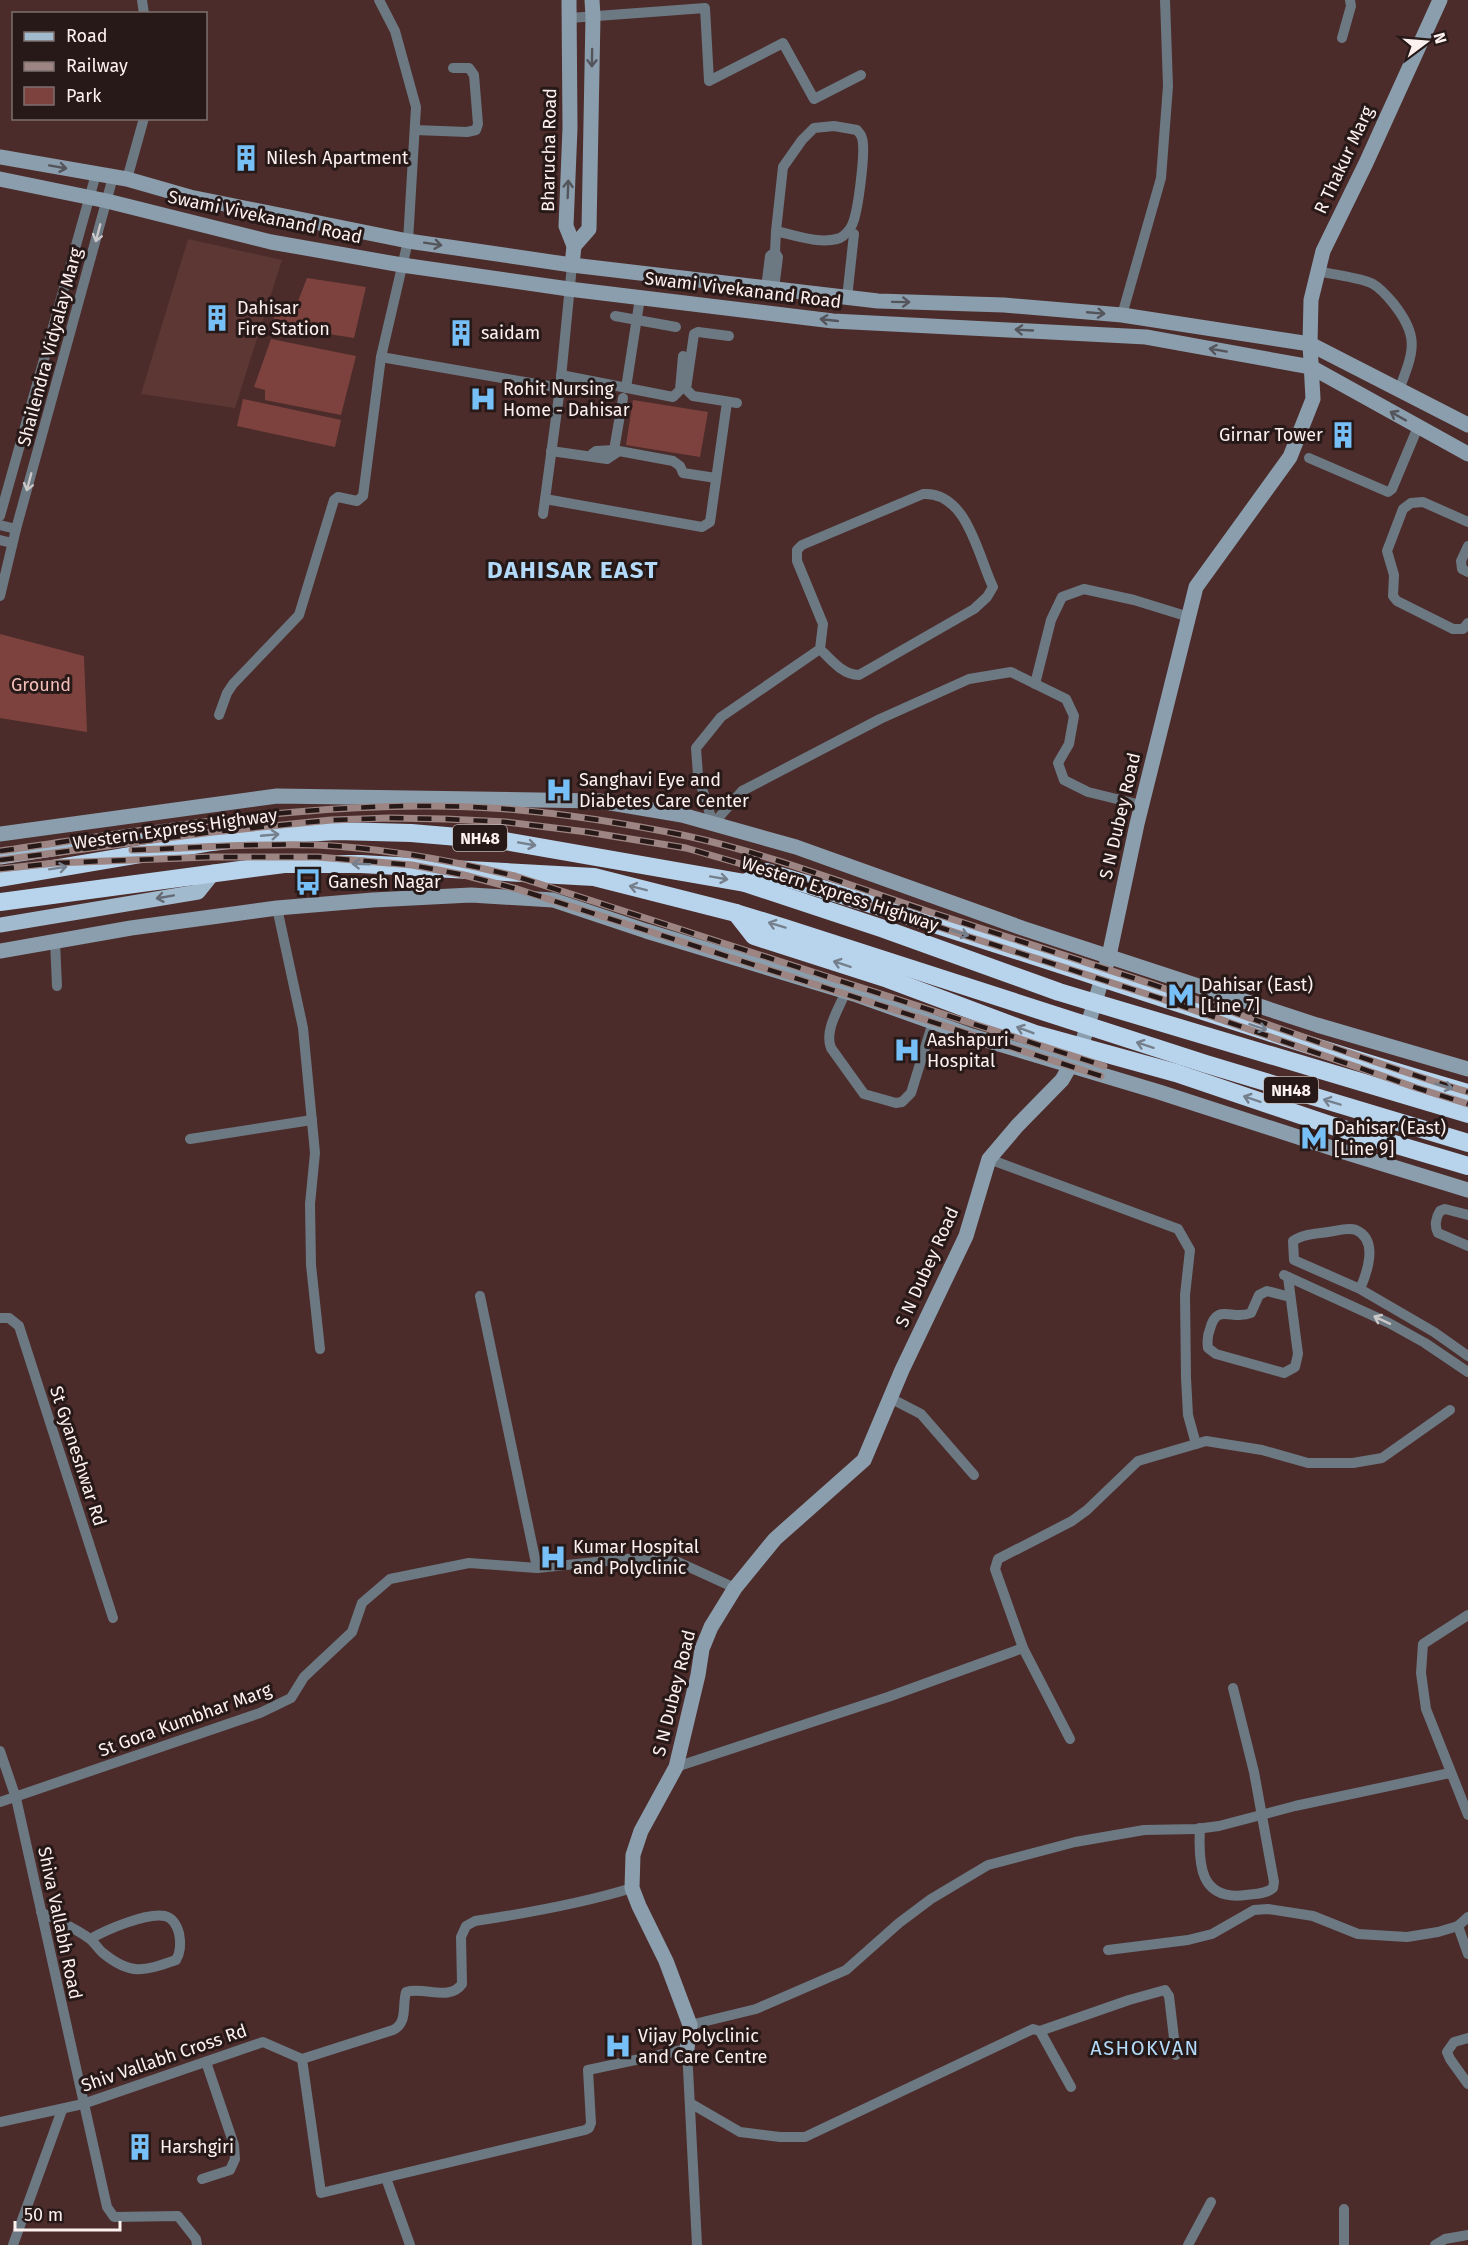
<svg xmlns="http://www.w3.org/2000/svg" width="1468" height="2245" font-family="'Fira Sans',sans-serif">
  <style>
    .built { fill: #5c3734 }
    .green { fill: #7d423e }
    .lines { fill: none; stroke-linecap: round; stroke-linejoin: round }
    .street { stroke: #6c7882; stroke-width: 10 }
    .secondary { stroke: #8b9ead; stroke-width: 15 }
    .primary { stroke: #a2bace; stroke-width: 15 }
    .highway { stroke: #b7d4ec; stroke-width: 18 }
    .rail-casing { stroke: #9c8583; stroke-width: 7 }
    .rail { stroke: #271918; stroke-width: 4.5; stroke-dasharray: 14; stroke-linecap: butt }
    .oneway { stroke: #54555b }
    .oneway2 { stroke: #cac7c9 }
    .oneway3 { stroke: #76808d }
    .oneway4 { stroke: #646a73 }
    .labels { text-anchor: middle; dominant-baseline: central; stroke-width: 6; stroke-linejoin: round; paint-order: stroke }
    .shield { fill: #271918; stroke: #bdb0ae; stroke-width: 1.5 }
    .shield-label { font-size: 16px; font-weight: bold; fill: #fdf1ef }
    .street-label { font-size: 18px; fill: #fdf1ef; stroke: #271918 }
    .poi-label { font-size: 18px; fill: #fdf1ef; stroke: #271918; text-anchor: start }
    .park-label { font-size: 18px; fill: #f3beb8; stroke: #271918 }
    .neighbourhood-label { font-size: 20px; letter-spacing: 1.5px; fill: #b3daf9; stroke: #271918 }
    .district-label { font-size: 24px; font-weight: bold; letter-spacing: 1.5px; fill: #b3daf9; stroke: #271918 }
  </style>
  <rect width="100%" height="100%" fill="#4b2c2a"/>
  <polygon class="built" points="188,239 282,260 235,408 141,394"/>
  <g class="green">
    <polygon points="307,278 366,287 354,338 271,325 279,307 295,309"/>
    <polygon points="271,339 356,356 341,415 265,400 265,390 254,387"/>
    <polygon points="243,399 341,420 335,447 237,426"/>
    <polygon points="633,400 708,412 700,457 626,445"/>
    <polygon points="0,634 84,656 87,732 0,718"/>
  </g>
  <g class="lines">
    <g class="street">
      <polyline points="142,0 144,14"/>
      <polyline points="570,18 705,8 709,81 783,43 814,99 861,75"/>
      <polyline points="1342,38 1351,6 1350,0"/>
      <polyline points="415,130 467,132 476,130 478,124 474,75 469,68 453,68"/>
      <polyline points="127,179 144,118"/>
      <path d="M1318,271C1334,275 1359,277 1373,284C1380,288 1388,297 1393,303C1421,338 1413,352 1399,390"/>
      <polyline points="766,288 770,256 775,252"/>
      <path d="M774,289L778,257L775,252L776,231L783,167L802,140L814,128L834,126L857,130C860,134 861,134 862,138C866,150 858,213 852,225C850,230 844,236 840,238C821,245 794,235 776,231"/>
      <polyline points="847,298 854,234"/>
      <polyline points="1122,315 1161,178 1168,86 1165,0"/>
      <polyline points="615,316 676,327"/>
      <polyline points="729,336 698,332 694,334 686,389 693,396 737,403"/>
      <polyline points="381,357 560,388"/>
      <polyline points="561,375 673,397 680,390 683,356"/>
      <polyline points="626,388 640,298"/>
      <polyline points="551,451 607,459 619,451 673,461 680,466 683,473 716,478"/>
      <polyline points="592,454 596,451 614,450 623,398"/>
      <polyline points="1309,458 1388,492 1392,489 1418,427"/>
      <polyline points="545,499 702,527 710,522 727,402"/>
      <polyline points="543,514 560,388 572,265"/>
      <polyline points="0,516 96,174"/>
      <polyline points="1468,522 1423,502 1411,503 1403,509 1387,551 1394,575 1393,596 1397,601 1453,629 1463,629 1468,623"/>
      <polyline points="0,525 16,529"/>
      <polyline points="0,540 12,543"/>
      <polyline points="1468,546 1461,561 1462,569 1468,572"/>
      <polyline points="0,596 16,529 113,177"/>
      <polyline points="1035,684 1051,620 1062,597 1084,589 1134,600 1189,617"/>
      <polyline points="219,715 227,693 233,684 299,615 334,500 338,497 357,501 363,496 381,357 408,241 416,107 395,31 379,0"/>
      <path d="M713,824L698,775L696,748L721,717L820,649L823,624L797,561V550L802,545L923,494C967,491 978,556 993,587L987,597L974,609L859,675C843,675 831,660 820,649"/>
      <polyline points="713,824 742,791 880,719 969,679 1011,672 1066,699 1074,716 1069,744 1058,763 1064,780 1088,792 1141,805"/>
      <polyline points="277,908 303,1028 315,1153 310,1204 311,1265 320,1349"/>
      <polyline points="55,941 57,986"/>
      <path d="M846,991C839,1009 824,1030 831,1048L864,1094L896,1103L902,1102L911,1093L933,1022"/>
      <polyline points="190,1139 312,1120"/>
      <polyline points="989,1159 1178,1229 1190,1250 1185,1295 1186,1378 1188,1415 1196,1444 1138,1461 1087,1510 1072,1521 998,1559 995,1569 1023,1648 1070,1739"/>
      <path d="M1468,1215L1445,1209L1440,1211C1436,1217 1434,1226 1438,1233L1468,1246"/>
      <polyline points="1284,1275 1389,1323 1425,1343 1468,1372"/>
      <path d="M1288,1277L1298,1354L1295,1367L1284,1373L1216,1354L1208,1348C1207,1341 1207,1336 1210,1329C1217,1302 1232,1321 1251,1313L1259,1295L1267,1291L1290,1297"/>
      <path d="M1360,1289C1367,1273 1379,1240 1356,1230C1348,1227 1337,1231 1328,1232C1316,1234 1302,1234 1293,1241L1294,1260L1360,1289L1434,1332L1468,1356"/>
      <polyline points="480,1296 537,1568"/>
      <polyline points="0,1318 9,1318 19,1326 113,1618"/>
      <polyline points="890,1398 921,1414 974,1475"/>
      <polyline points="1196,1444 1206,1441 1262,1450 1308,1463 1353,1463 1382,1458 1450,1410"/>
      <polyline points="1468,1615 1423,1644 1421,1673 1426,1709 1468,1815"/>
      <polyline points="0,1751 16,1798 107,2207 114,2217 178,2216 196,2239 197,2245"/>
      <polyline points="676,1767 888,1697 1023,1648"/>
      <polyline points="0,1802 260,1713 291,1698 304,1677 352,1632 362,1603 390,1579 469,1563 537,1568 636,1558 678,1562 735,1588"/>
      <path d="M1200,1828C1198,1865 1200,1901 1246,1895C1255,1894 1266,1894 1273,1888L1274,1882L1254,1772L1233,1688"/>
      <path d="M41,1912C57,1921 76,1928 90,1939C95,1943 98,1949 103,1953C131,1976 144,1971 176,1960C181,1952 181,1943 179,1933C177,1926 173,1918 165,1916C147,1912 106,1930 90,1939"/>
      <polyline points="1458,1926 1468,1954"/>
      <polyline points="1108,1950 1188,1940 1212,1934 1254,1910 1268,1909 1313,1916 1358,1934 1407,1937 1438,1932 1458,1926 1468,1917"/>
      <polyline points="690,2025 756,2009 846,1970 899,1923 931,1899 988,1865 1075,1842 1144,1830 1196,1829 1219,1826 1295,1806 1450,1773"/>
      <polyline points="1040,2031 1129,2000 1165,1990 1169,1996 1176,2055"/>
      <polyline points="1468,2038 1454,2042 1447,2052 1450,2059 1468,2084"/>
      <polyline points="302,2059 321,2193 585,2130 589,2128 591,2123 588,2070 687,2049 697,2245"/>
      <polyline points="690,2103 740,2132 780,2137 805,2137 1033,2029 1040,2031 1071,2087"/>
      <path d="M0,2122L83,2104L263,2042L302,2059L393,2030C408,2023 402,2006 406,1992C424,1986 449,2002 462,1984L461,1937L466,1926L475,1921C528,1913 580,1904 632,1888"/>
      <polyline points="386,2178 410,2245"/>
      <polyline points="202,2179 230,2170 235,2159 234,2145 206,2062"/>
      <polyline points="13,2245 62,2110"/>
      <polyline points="1188,2245 1211,2202"/>
      <polyline points="1344,2245 1344,2209"/>
      <polyline points="1435,2245 1445,2239 1468,2235"/>
    </g>
    <g class="secondary">
      <polyline points="569,0 570,128 566,226 574,246 572,265"/>
      <polyline points="0,157 127,179 190,197 408,241 572,265 878,301 1004,305 1122,315 1310,344 1468,425"/>
      <polyline points="0,179 107,201 271,242 402,265 569,289 833,321 1146,337 1311,367 1468,454"/>
      <polyline points="574,246 589,229 593,16 592,0"/>
      <polyline points="0,834 277,796 599,801 682,815 796,847 1022,928 1317,1025 1468,1069"/>
      <polyline points="0,951 131,928 277,908 373,900 471,895 553,900 646,931 854,994 972,1036 1159,1092 1338,1150 1468,1190"/>
      <polyline points="687,2049 690,2025 666,1961 639,1906 632,1888 633,1855 641,1831 676,1767 698,1675 702,1649 711,1627 735,1588 775,1539 864,1460 902,1370 966,1236 989,1159 1017,1126 1062,1080 1081,1047 1109,956 1137,824 1196,587 1290,457 1313,399 1310,344 1311,300 1323,251 1366,163 1440,0"/>
    </g>
    <g class="primary">
      <polyline points="0,857 169,831 210,841"/>
      <polyline points="0,925 198,892 214,872"/>
    </g>
    <g class="highway">
      <polyline points="0,878 212,842 269,835 337,831 411,833 505,841 745,883 884,929 1059,992 1468,1114"/>
      <path d="M745,883L766,872C1001,941 1232,1025 1468,1093"/>
      <polyline points="0,902 284,864 361,864 594,877 736,913 785,928 1206,1064 1468,1143"/>
      <polyline points="736,913 754,936 888,979 1035,1034 1176,1073 1333,1126 1468,1166"/>
    </g>
    <defs>
      <g id="rail">
        <path d="M132,850C193,848 255,843 316,845C384,848 449,860 515,876L1104,1066"/>
        <path d="M0,851C168,827 336,796 507,809C567,814 628,824 687,836C769,854 848,885 927,911C1007,937 1086,962 1166,989C1267,1023 1366,1061 1468,1092"/>
        <polyline points="0,860 213,832 331,820 389,818 446,819 506,822 587,832 686,848 762,870 1162,999 1417,1088 1468,1104"/>
        <polyline points="0,869 55,863 209,857 318,857 412,865 464,875 517,889 1101,1076"/>
      </g>
    </defs>
    <use href="#rail" class="rail-casing"/>
    <use href="#rail" class="rail"/>
  </g>
  <defs><path id="oneway-shaft" d="M-6 0H5M1.5-3L5.5 0L1.5 3" fill="none" stroke-width="1.6" stroke-linecap="round" stroke-linejoin="round" transform="scale(1.5)"/></defs>
  <g class="oneway">
    <use href="#oneway-shaft" transform="translate(592 58) rotate(91)"/>
    <use href="#oneway-shaft" transform="translate(58 167) rotate(10)"/>
    <use href="#oneway-shaft" transform="translate(568 189) rotate(-88)"/>
    <use href="#oneway-shaft" transform="translate(433 244) rotate(9)"/>
    <use href="#oneway-shaft" transform="translate(901 302) rotate(1)"/>
    <use href="#oneway-shaft" transform="translate(1096 313) rotate(5)"/>
    <use href="#oneway-shaft" transform="translate(829 320) rotate(-174)"/>
    <use href="#oneway-shaft" transform="translate(1024 330) rotate(-177)"/>
    <use href="#oneway-shaft" transform="translate(1218 350) rotate(-170)"/>
    <use href="#oneway-shaft" transform="translate(1398 416) rotate(-151)"/>
  </g>
  <g class="oneway2">
    <use href="#oneway-shaft" transform="translate(98 233) rotate(105)"/>
    <use href="#oneway-shaft" transform="translate(29 482) rotate(105)"/>
    <use href="#oneway-shaft" transform="translate(1382 1320) rotate(-155)"/>
  </g>
  <g class="oneway3">
    <use href="#oneway-shaft" transform="translate(270 835) rotate(-5)"/>
    <use href="#oneway-shaft" transform="translate(527 844) rotate(10)"/>
    <use href="#oneway-shaft" transform="translate(361 864) rotate(-178)"/>
    <use href="#oneway-shaft" transform="translate(58 868) rotate(-9)"/>
    <use href="#oneway-shaft" transform="translate(719 878) rotate(10)"/>
    <use href="#oneway-shaft" transform="translate(638 888) rotate(-166)"/>
    <use href="#oneway-shaft" transform="translate(777 925) rotate(-163)"/>
    <use href="#oneway-shaft" transform="translate(960 933) rotate(17)"/>
    <use href="#oneway-shaft" transform="translate(842 964) rotate(-162)"/>
    <use href="#oneway-shaft" transform="translate(1258 1027) rotate(18)"/>
    <use href="#oneway-shaft" transform="translate(1025 1030) rotate(-159)"/>
    <use href="#oneway-shaft" transform="translate(1145 1045) rotate(-162)"/>
    <use href="#oneway-shaft" transform="translate(1444 1086) rotate(16)"/>
    <use href="#oneway-shaft" transform="translate(1252 1099) rotate(-161)"/>
    <use href="#oneway-shaft" transform="translate(1332 1102) rotate(-163)"/>
  </g>
  <use class="oneway4" href="#oneway-shaft" transform="translate(165 897) rotate(170)"/>
  <defs>
    <symbol id="building-bare" viewBox="-9 -9 18 18"><path d="M-4-6H4V6H1V3H-1V6H-4ZM-2.5-4.3h1.7v1.8h-1.7ZM.8-4.3h1.7v1.8H.8ZM-2.5-1h1.7V.8h-1.7ZM.8-1h1.7V.8H.8Z" fill="#77c0f7" stroke="#271918" stroke-width="2.5" paint-order="stroke"/></symbol>
    <symbol id="hospital-bare" viewBox="-9 -9 18 18"><path d="M-5-5h3v3.5h4V-5h3V5h-3V1.5h-4V5h-3Z" fill="#77c0f7" stroke="#271918" stroke-width="2.5" paint-order="stroke"/></symbol>
    <symbol id="bus-bare" viewBox="-9 -9 18 18"><path d="M-5-6H5V4H4V6H2V4H-2V6H-4V4H-5ZM-3.5-4V0h7V-4ZM-3.5 1.2v1.5H-2V1.2ZM2 1.2v1.5H3.5V1.2Z" fill="#77c0f7" stroke="#271918" stroke-width="2.5" paint-order="stroke"/></symbol>
    <symbol id="metro-bare" viewBox="-9 -9 18 18"><path d="M-5.5 5V-5H-3L0 0L3-5H5.5V5H3V-.5L0 4L-3-.5V5Z" fill="#77c0f7" stroke="#271918" stroke-width="2.5" paint-order="stroke"/></symbol>
  </defs>
  <g fill-rule="evenodd">
    <use href="#building-bare" x="227" y="139" width="38" height="38"/>
    <use href="#building-bare" x="198" y="299" width="38" height="38"/>
    <use href="#building-bare" x="442" y="314" width="38" height="38"/>
    <use href="#hospital-bare" x="464" y="380" width="38" height="38"/>
    <use href="#building-bare" x="1324" y="416" width="38" height="38"/>
    <use href="#hospital-bare" x="540" y="771" width="38" height="38"/>
    <use href="#bus-bare" x="289" y="863" width="38" height="38"/>
    <use href="#metro-bare" x="1162" y="976" width="38" height="38"/>
    <use href="#hospital-bare" x="888" y="1031" width="38" height="38"/>
    <use href="#metro-bare" x="1295" y="1119" width="38" height="38"/>
    <use href="#hospital-bare" x="534" y="1538" width="38" height="38"/>
    <use href="#hospital-bare" x="599" y="2027" width="38" height="38"/>
    <use href="#building-bare" x="121" y="2128" width="38" height="38"/>
  </g>
  <g class="labels">
    <g class="shield">
      <rect x="453" y="825" width="54" height="26" rx="4.5"/>
      <rect x="1264" y="1077" width="54" height="26" rx="4.5"/>
    </g>
    <g class="shield-label">
      <text x="480" y="838">NH48</text>
      <text x="1291" y="1090">NH48</text>
    </g>
    <g class="street-label">
      <text transform="translate(549 150) rotate(-89)">Bharucha Road</text>
      <text transform="translate(1344 160) rotate(-65)">R Thakur Marg</text>
      <text transform="translate(265 217) rotate(12)">Swami Vivekanand Road</text>
      <text transform="translate(743 290) rotate(7)">Swami Vivekanand Road</text>
      <text transform="translate(50 347) rotate(-75)">Shailendra Vidyalay Marg</text>
      <text transform="translate(1120 816) rotate(-77)">S N Dubey Road</text>
      <text transform="translate(175 829) rotate(-8)">Western Express Highway</text>
      <text transform="translate(840 894) rotate(18)">Western Express Highway</text>
      <text transform="translate(927 1267) rotate(-66)">S N Dubey Road</text>
      <text transform="translate(78 1456) rotate(72)">St Gyaneshwar Rd</text>
      <text transform="translate(674 1693) rotate(-76)">S N Dubey Road</text>
      <text transform="translate(185 1720) rotate(-20)">St Gora Kumbhar Marg</text>
      <text transform="translate(60 1923) rotate(78)">Shiva Vallabh Road</text>
      <text transform="translate(164 2058) rotate(-19)">Shiv Vallabh Cross Rd</text>
    </g>
    <g class="poi-label">
      <text x="266" y="158">Nilesh Apartment</text>
      <text x="237" y="308">Dahisar<tspan x="237" dy="21">Fire Station</tspan></text>
      <text x="481" y="333">saidam</text>
      <text x="503" y="389">Rohit Nursing<tspan x="503" dy="21">Home - Dahisar</tspan></text>
      <text x="1323" y="435" text-anchor="end">Girnar Tower</text>
      <text x="579" y="780">Sanghavi Eye and<tspan x="579" dy="21">Diabetes Care Center</tspan></text>
      <text x="328" y="882">Ganesh Nagar</text>
      <text x="1201" y="985">Dahisar (East)<tspan x="1201" dy="21">[Line 7]</tspan></text>
      <text x="927" y="1040">Aashapuri<tspan x="927" dy="21">Hospital</tspan></text>
      <text x="1334" y="1128">Dahisar (East)<tspan x="1334" dy="21">[Line 9]</tspan></text>
      <text x="573" y="1547">Kumar Hospital<tspan x="573" dy="21">and Polyclinic</tspan></text>
      <text x="638" y="2036">Vijay Polyclinic<tspan x="638" dy="21">and Care Centre</tspan></text>
      <text x="160" y="2147">Harshgiri</text>
    </g>
    <g class="park-label">
      <text x="41" y="685">Ground</text>
    </g>
    <g class="neighbourhood-label">
      <text x="1145" y="2048">ASHOKVAN</text>
    </g>
    <g class="district-label">
      <text x="573" y="570">DAHISAR EAST</text>
    </g>
  </g>
  <rect x="12" y="12" width="195" height="108" fill="#271918" stroke="#7d6f6e" stroke-width="1.5"/>
  <rect x="24" y="32" width="30" height="9" fill="#a2bace" stroke="#7d6f6e" stroke-width="1.5"/>
  <text x="66" y="42" font-size="18" fill="#fdf1ef">Road</text>
  <rect x="24" y="62" width="30" height="9" fill="#9c8583" stroke="#7d6f6e" stroke-width="1.5"/>
  <text x="66" y="72" font-size="18" fill="#fdf1ef">Railway</text>
  <rect x="24" y="87" width="30" height="18" fill="#7d423e" stroke="#7d6f6e" stroke-width="1.5"/>
  <text x="66" y="102" font-size="18" fill="#fdf1ef">Park</text>
  <g transform="translate(1426 42) rotate(74)" stroke="#271918" stroke-width="4.5" paint-order="stroke">
  <path d="M0-4.5L10 22L0 15L-10 22Z" fill="#fdf1ef"/>
  <text y="-9" font-size="16" font-weight="bold" text-anchor="middle" fill="#fdf1ef">N</text>
  </g>
  <path d="M15 2221v9h105v-9" fill="none" stroke="#fdf1ef" stroke-width="3"/>
  <text x="24" y="2221" font-size="18" fill="#fdf1ef" stroke="#271918" stroke-width="4.5" paint-order="stroke">50 m</text>
</svg>
